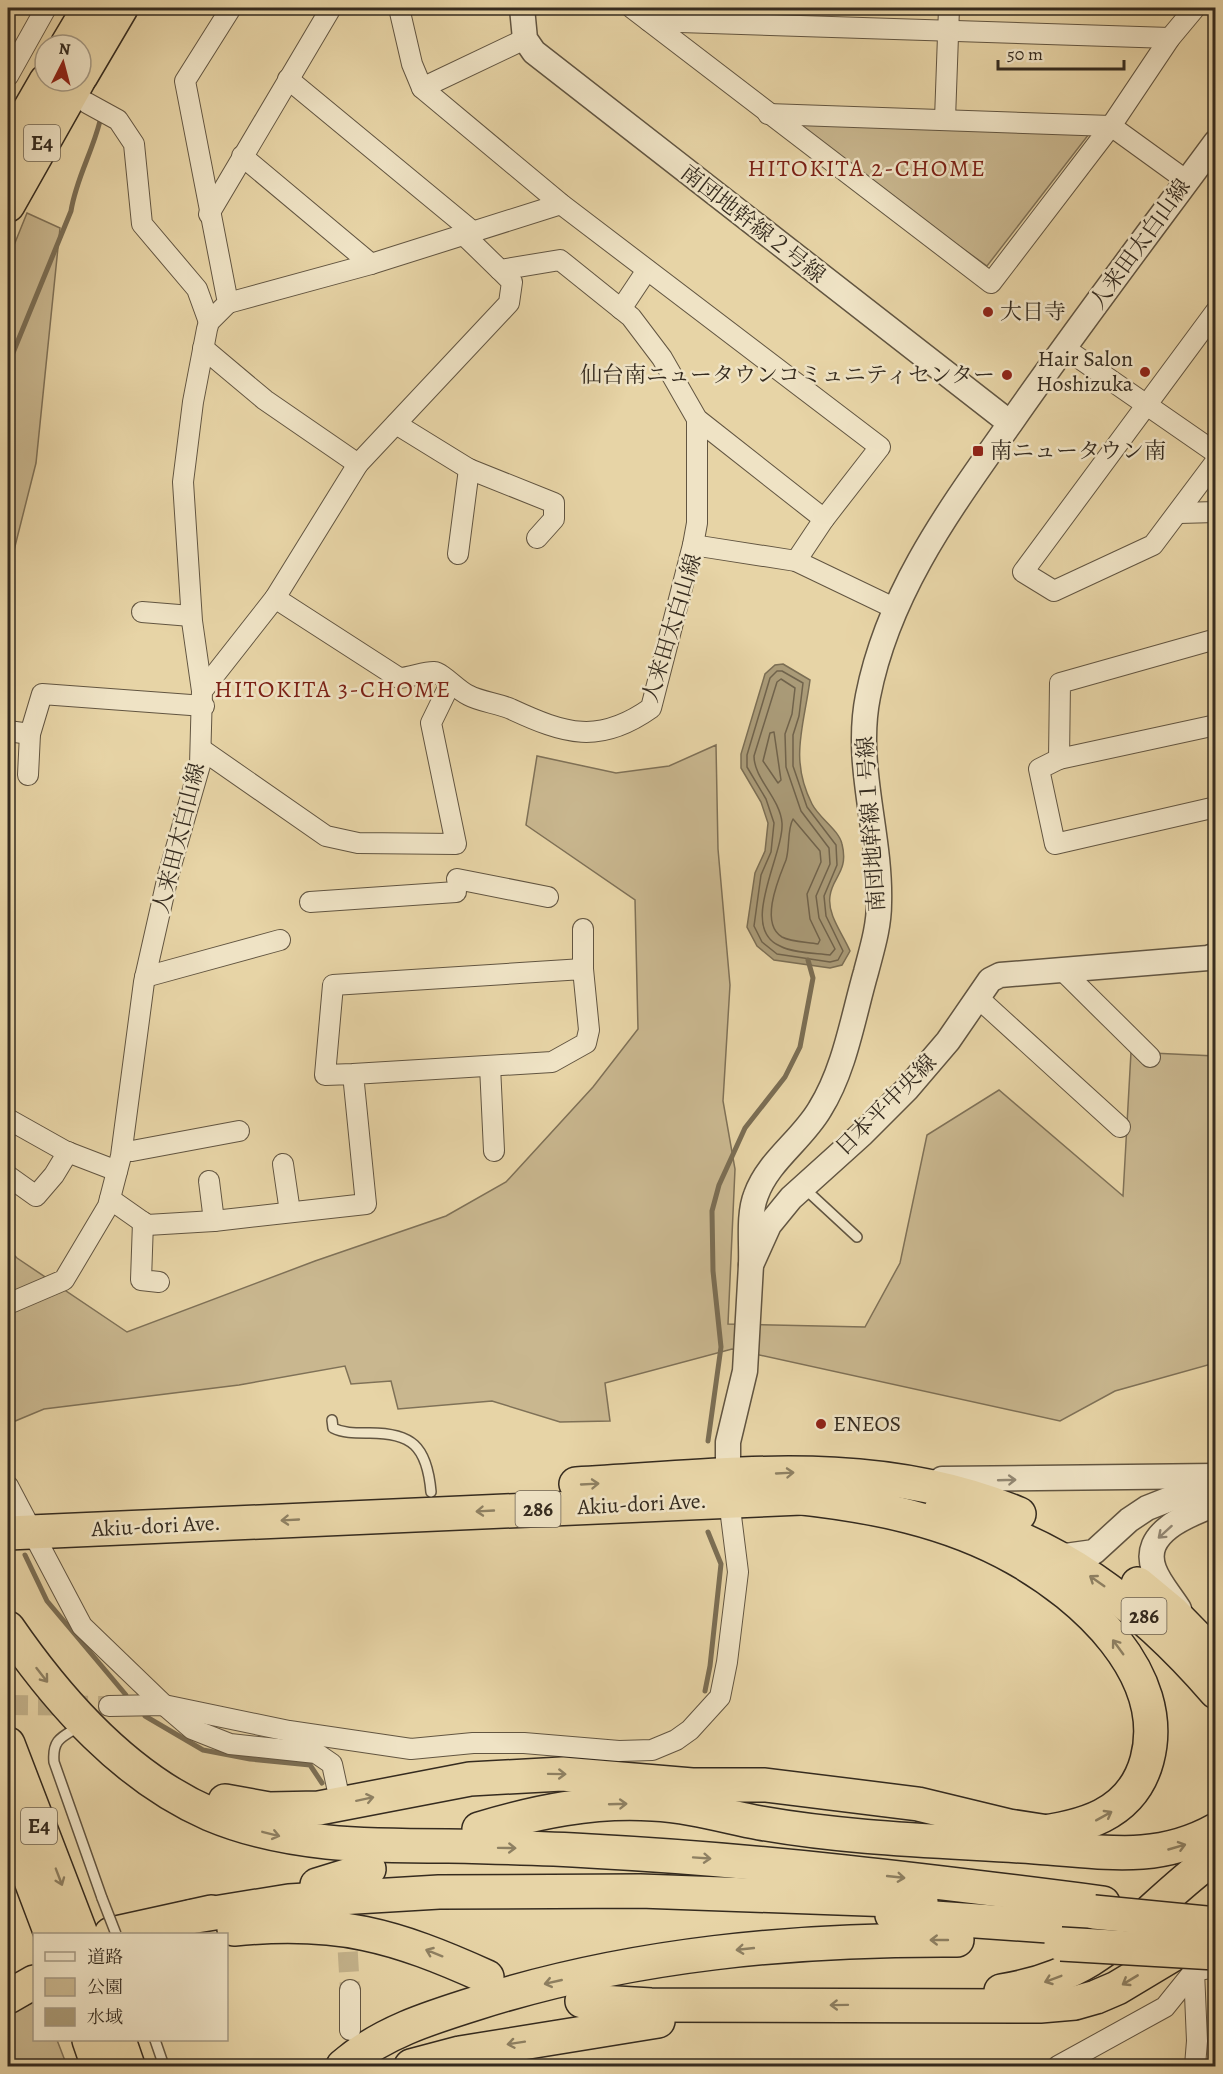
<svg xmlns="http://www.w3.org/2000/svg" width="1223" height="2074" font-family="Alegreya,'Noto Serif JP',serif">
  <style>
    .green { fill: #c9b78f; stroke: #7f7157; stroke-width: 1.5 }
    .water { fill: #aa9b78; stroke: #7b6e54; stroke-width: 1.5 }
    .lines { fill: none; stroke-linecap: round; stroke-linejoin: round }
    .shore { stroke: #70634c; stroke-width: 1.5 }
    .stream { stroke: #7b6e54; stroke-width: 5 }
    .minor-tunnel { stroke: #c3b28b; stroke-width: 20; stroke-dasharray: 20 10; stroke-linecap: butt }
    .service-casing { stroke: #625541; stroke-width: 12 }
    .minor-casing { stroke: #625541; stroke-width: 22 }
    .tertiary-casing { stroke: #625541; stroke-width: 27 }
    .trunk-casing { stroke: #352b1f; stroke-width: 36 }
    .motorway-casing { stroke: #352b1f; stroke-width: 36 }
    .service { stroke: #efe3c5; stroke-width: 9 }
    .minor { stroke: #efe3c5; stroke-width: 20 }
    .tertiary { stroke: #efe3c5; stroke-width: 24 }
    .trunk { stroke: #e7d4a6; stroke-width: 33 }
    .motorway { stroke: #e7d4a6; stroke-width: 33 }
    .service-bridge-casing { stroke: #625541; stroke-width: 12; stroke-linecap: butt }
    .motorway-bridge-casing { stroke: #352b1f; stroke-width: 36; stroke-linecap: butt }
    .service-bridge { stroke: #efe3c5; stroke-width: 9 }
    .motorway-bridge { stroke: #e7d4a6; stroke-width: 33 }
    .oneway { stroke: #8e8062 }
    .oneway2 { stroke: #928772 }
    .poi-dot { fill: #8f2418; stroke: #efe3c5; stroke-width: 2 }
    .labels { text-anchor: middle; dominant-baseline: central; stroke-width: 5; stroke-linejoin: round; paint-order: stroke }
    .shield { fill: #efe3c5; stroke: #6d6251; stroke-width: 1.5 }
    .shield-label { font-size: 21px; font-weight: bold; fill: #352b1f }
    .street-label { font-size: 22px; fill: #352b1f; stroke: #efe3c5 }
    .poi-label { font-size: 22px; fill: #352b1f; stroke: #efe3c5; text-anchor: start }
    .neighbourhood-label { font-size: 24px; letter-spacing: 1.5px; fill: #7a1f14; stroke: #efe3c5 }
  </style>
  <rect width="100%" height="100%" fill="#e7d4a6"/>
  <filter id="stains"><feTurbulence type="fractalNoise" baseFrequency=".00333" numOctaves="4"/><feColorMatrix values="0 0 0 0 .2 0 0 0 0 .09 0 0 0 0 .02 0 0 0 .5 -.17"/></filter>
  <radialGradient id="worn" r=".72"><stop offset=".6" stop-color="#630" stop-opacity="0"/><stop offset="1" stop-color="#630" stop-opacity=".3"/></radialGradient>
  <g class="green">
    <polygon points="796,122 1089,134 987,266 794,128"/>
    <polygon points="27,213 60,228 36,463 8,574 8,260"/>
    <polygon points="716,745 718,849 730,985 723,1101 735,1169 728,1324 865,1327 900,1263 927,1135 999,1090 1123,1196 1131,1052 1215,1056 1215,1363 1115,1391 1060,1421 732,1349 605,1383 610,1421 560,1422 492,1401 398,1409 391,1381 351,1384 345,1366 239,1385 44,1409 8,1424 8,1249 17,1258 127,1332 315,1261 446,1216 506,1182 593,1087 638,1029 635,900 526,825 537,756 616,773 669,766"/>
    <polygon points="34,2002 34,2040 57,2040 67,2066 8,2066 8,2014"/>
  </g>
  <path class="water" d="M783,664L810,680C804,726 789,759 812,804C819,818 839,830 842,844C849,872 832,877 830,896C827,915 843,934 850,951L842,965L830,968L774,960L757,946L747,927L755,873L765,851L768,823L761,802L741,768V754L765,674L775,665Z"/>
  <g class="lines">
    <g class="shore">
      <polygon points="777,671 782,671 803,683 799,716 793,735 793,766 807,807 836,845 837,865 824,896 826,916 843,951 838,960 830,962 777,954 762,942 754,926 761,875 771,852 774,823 766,799 747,767 747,755 770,678"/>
      <path d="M781,679L795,688L792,714L785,734L786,767L801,811L829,848L830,864L816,896L819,918L835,949L830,955C815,953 793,953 780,946C738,928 784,855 782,823C780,798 754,779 754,756L777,682Z"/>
      <polygon points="774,732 781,780 778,783 763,761 770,733"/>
      <path d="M793,819L820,851L821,862L807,894L810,919L820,940L818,944C807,942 791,942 782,937C759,923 779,878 786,860C790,847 787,830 793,819Z"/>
    </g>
    <g class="stream">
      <path d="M8,365L71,211C76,179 92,153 100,121"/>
      <polyline points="708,1441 721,1347 713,1271 712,1211 719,1185 745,1128 785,1077 800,1047 813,978 808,960"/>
      <polyline points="25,1555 47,1601 126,1695"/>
      <polyline points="705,1691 710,1666 721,1564 708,1532"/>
      <polyline points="145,1716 203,1750 250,1759 310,1765 322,1783"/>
    </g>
    <g class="minor-tunnel">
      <polyline points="8,1705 109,1706"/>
      <polyline points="346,1922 350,1990"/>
    </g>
    <defs>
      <g id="service">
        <polyline points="804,1188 857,1237"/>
        <path d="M332,1420L333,1428C343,1433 354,1433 366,1433C412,1432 427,1446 431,1492"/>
        <path d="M80,1726C62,1737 52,1739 54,1762L102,1898"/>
        <polyline points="155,2040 164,2066"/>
      </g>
      <g id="minor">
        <polyline points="399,8 412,64 422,88 561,204 880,447 824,519 796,561"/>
        <polyline points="632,8 991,283 1111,126 1170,38 1195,8"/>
        <polyline points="649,21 1170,38"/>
        <polyline points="8,76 46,8"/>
        <polyline points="288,79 472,231"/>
        <polyline points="422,88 525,39"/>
        <polyline points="87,103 118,120 134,144 142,224 197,289 209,322"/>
        <polyline points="768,114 1111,126 1187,181"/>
        <polyline points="945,119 949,8"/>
        <polyline points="242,156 371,264"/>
        <polyline points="209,214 331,8"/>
        <polyline points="463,234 500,270 560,260 631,317 662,358 697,419 824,519"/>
        <polyline points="228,303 371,264 561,204"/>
        <polyline points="621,309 647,270"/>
        <polyline points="1216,311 1023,572 1054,591 1153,545 1216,461"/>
        <polyline points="1063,347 1216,453"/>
        <polyline points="203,348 265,400 358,464"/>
        <polyline points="396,424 469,469 554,503 554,519 537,538"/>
        <polyline points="1179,513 1216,512"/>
        <polyline points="693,545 697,523 697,419"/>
        <polyline points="458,554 469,469"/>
        <polyline points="275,598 358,464 509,303 512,282 500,270"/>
        <polyline points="142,612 191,616"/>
        <polyline points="1216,639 1060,683 1059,759 1039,769 1055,844 1216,807"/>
        <polyline points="202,691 192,621 183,482 193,402 207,329 209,322 228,303 185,81 231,8"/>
        <polyline points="8,731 30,734"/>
        <polyline points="201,749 326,836 358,843 456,844 431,723 450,684"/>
        <polyline points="1059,759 1216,725"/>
        <polyline points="28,775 30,734 42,694 204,706"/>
        <polyline points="457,879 548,897"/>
        <polyline points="310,902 456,892"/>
        <polyline points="583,929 583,969"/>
        <polyline points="1062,970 1150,1057"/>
        <polyline points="145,977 280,940"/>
        <polyline points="977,997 1120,1127"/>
        <polyline points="490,1066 494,1151"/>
        <polyline points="8,1119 65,1151 117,1171"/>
        <polyline points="122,1150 132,1151 239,1131"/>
        <polyline points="283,1164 290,1212"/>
        <polyline points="8,1176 36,1196 54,1175 68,1152"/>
        <polyline points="209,1181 214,1221"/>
        <polyline points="110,1199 147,1225 214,1221 366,1204 353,1074 325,1075 333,985 583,969 589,1030 586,1043 552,1062 353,1074"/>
        <polyline points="143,1222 141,1280 159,1282"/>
        <path d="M8,1304L64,1280L108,1206L121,1156L144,982L168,876L200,765L202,691L275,598L399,678C408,678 427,671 434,672C443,673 457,690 468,695C481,702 497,703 511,709C565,734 599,745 651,708L693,545L796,561L894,608"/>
        <polyline points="8,1486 82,1626 164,1705 192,1729 230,1744 316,1753 332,1764 337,1787"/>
        <polyline points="109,1706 164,1705 289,1731 411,1749 473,1743 524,1743 619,1751 652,1750 676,1740 690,1730 720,1697 727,1662 738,1572 729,1500"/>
        <polyline points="1194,1971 1197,2041 1195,2066"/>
        <polyline points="350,2030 350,1990"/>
        <polyline points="1058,2066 1165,2007 1194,1971 1216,1967"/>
      </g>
      <g id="tertiary">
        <polyline points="522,8 525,39 534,52 1010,423"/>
        <path d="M751,1265C752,1244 748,1215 756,1195C768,1161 802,1140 820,1109C845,1069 853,1017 866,972C872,949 879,927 879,903C881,833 854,765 868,696C889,589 953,505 1014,418C1079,325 1148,234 1216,142"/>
        <polyline points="942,1479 1216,1476"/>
        <polyline points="728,1491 728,1442 745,1371 751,1265 769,1225 791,1198 862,1134 907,1089 948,1041 990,980 1000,975 1208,958 1216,955"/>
        <polyline points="1058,1557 1094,1552 1129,1520 1147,1508 1185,1493 1216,1488"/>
        <path d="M1179,1609C1171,1596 1159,1583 1154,1569C1140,1532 1190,1514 1216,1504"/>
      </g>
      <g id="trunk">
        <path d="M576,1484C728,1476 874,1453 1019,1514"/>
        <path d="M940,1512C1055,1539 1140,1604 1216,1692"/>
        <polyline points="8,1533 824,1497"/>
        <polyline points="1138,1584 1173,1613 1216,1657"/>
      </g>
      <g id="motorway">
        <polyline points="67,45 89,8"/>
        <polyline points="81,76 121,8"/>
        <polyline points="8,147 46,81"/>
        <polyline points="8,205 78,81"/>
        <path d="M794,1497C870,1505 948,1520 1015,1558C1083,1596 1170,1674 1147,1760C1132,1816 1081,1828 1030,1834"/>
        <path d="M8,1628C59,1702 125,1777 210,1814C286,1846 367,1846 448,1846C496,1847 543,1848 590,1851C762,1860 932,1881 1103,1903"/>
        <polyline points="8,1744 81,1934"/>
        <polyline points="225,1801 269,1809 319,1808 470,1779 562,1774 692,1785 765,1785 918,1804 1009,1826 1048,1832"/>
        <polyline points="8,1820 51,1934"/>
        <path d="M479,1829C536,1812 593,1800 653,1804C690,1806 724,1816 760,1823C850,1839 943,1841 1035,1847C1100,1851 1155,1864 1216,1830"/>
        <polyline points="317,1885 369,1869"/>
        <polyline points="892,1915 1076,1928"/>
        <polyline points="190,1917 289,1901 439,1892 640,1891 921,1901"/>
        <path d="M234,1929C338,1919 394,1935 487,1977"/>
        <polyline points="111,1934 211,1912"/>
        <path d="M1001,1991C1109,1974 1135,1915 1216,1856"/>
        <polyline points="8,1997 34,1982"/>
        <polyline points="582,2001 651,2005 1040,2006 1075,2003 1096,1997 1117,1988 1192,1943"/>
        <polyline points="89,2040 98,2066"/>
        <polyline points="119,2040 128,2066"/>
        <path d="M343,2066C381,2033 429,2018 477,2003C632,1954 795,1939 957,1940"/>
        <polyline points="411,2066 460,2053 658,2021"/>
      </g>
    </defs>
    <use href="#service" class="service-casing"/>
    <use href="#minor" class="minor-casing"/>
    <use href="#tertiary" class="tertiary-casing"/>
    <use href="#trunk" class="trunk-casing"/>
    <use href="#motorway" class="motorway-casing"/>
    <use href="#service" class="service"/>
    <use href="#minor" class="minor"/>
    <use href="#tertiary" class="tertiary"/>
    <use href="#trunk" class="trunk"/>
    <use href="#motorway" class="motorway"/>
    <defs>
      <polyline id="service-bridge" points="102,1898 116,1934"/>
      <g id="motorway-bridge">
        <polyline points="1094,1912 1216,1924"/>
        <polyline points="1061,1944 1216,1953"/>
      </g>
    </defs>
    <use href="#service-bridge" class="service-bridge-casing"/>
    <use href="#motorway-bridge" class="motorway-bridge-casing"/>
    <use href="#service-bridge" class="service-bridge"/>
    <use href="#motorway-bridge" class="motorway-bridge"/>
  </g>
  <defs><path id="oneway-shaft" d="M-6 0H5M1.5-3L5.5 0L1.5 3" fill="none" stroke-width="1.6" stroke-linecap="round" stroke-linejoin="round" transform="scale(1.5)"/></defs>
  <g class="oneway">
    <use href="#oneway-shaft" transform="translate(785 1473) rotate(-3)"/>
    <use href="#oneway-shaft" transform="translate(590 1484) rotate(-3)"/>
    <use href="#oneway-shaft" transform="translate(485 1511) rotate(177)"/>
    <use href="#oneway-shaft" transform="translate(290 1520) rotate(177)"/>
    <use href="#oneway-shaft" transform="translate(1097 1581) rotate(-145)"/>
    <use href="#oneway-shaft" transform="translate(1118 1647) rotate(-126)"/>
    <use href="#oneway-shaft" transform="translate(42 1675) rotate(52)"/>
    <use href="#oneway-shaft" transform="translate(557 1774) rotate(1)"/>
    <use href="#oneway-shaft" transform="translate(365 1799) rotate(-12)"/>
    <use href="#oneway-shaft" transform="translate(618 1804) rotate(-2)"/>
    <use href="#oneway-shaft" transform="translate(1104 1816) rotate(-29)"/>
    <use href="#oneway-shaft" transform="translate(271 1834) rotate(14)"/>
    <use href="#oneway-shaft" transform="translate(1177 1847) rotate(-16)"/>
    <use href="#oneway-shaft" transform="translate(507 1848) rotate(1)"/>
    <use href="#oneway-shaft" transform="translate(702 1858) rotate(4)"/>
    <use href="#oneway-shaft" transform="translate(59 1877) rotate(69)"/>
    <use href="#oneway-shaft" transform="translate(896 1877) rotate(6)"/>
    <use href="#oneway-shaft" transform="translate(939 1940) rotate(-180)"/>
    <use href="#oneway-shaft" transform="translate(745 1949) rotate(174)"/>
    <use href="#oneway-shaft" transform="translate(434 1953) rotate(-158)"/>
    <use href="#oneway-shaft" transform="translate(1053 1979) rotate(159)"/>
    <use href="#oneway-shaft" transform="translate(1130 1980) rotate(149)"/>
    <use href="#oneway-shaft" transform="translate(553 1982) rotate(167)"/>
    <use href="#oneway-shaft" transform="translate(839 2005) rotate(179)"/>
    <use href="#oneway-shaft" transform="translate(516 2043) rotate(171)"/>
  </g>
  <g class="oneway2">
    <use href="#oneway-shaft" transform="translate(1007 1480) rotate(-2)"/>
    <use href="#oneway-shaft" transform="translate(1165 1532) rotate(138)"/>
  </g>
  <g class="poi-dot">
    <circle cx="988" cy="312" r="6"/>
    <circle cx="1145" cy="372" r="6"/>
    <circle cx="1007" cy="375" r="6"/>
    <rect x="972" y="445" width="12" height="12" rx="3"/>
    <circle cx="821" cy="1424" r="6"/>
  </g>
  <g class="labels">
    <g class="shield">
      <rect x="24" y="125" width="36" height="36" rx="4.5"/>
      <rect x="515.5" y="1491" width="45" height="36" rx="4.5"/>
      <rect x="1121.5" y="1598" width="45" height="36" rx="4.5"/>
      <rect x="21" y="1808" width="36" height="36" rx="4.5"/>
    </g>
    <g class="shield-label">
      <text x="42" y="143">E4</text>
      <text x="538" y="1509">286</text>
      <text x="1144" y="1616">286</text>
      <text x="39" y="1826">E4</text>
    </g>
    <g class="street-label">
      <text transform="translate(753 224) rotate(38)">南団地幹線２号線</text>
      <text transform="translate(1140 244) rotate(-54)">人来田太白山線</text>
      <text transform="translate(672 628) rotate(-73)">人来田太白山線</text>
      <text transform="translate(871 824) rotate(-94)">南団地幹線１号線</text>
      <text transform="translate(179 838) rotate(-76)">人来田太白山線</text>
      <text transform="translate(886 1105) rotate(-45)">日本平中央線</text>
      <text transform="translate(642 1504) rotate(-3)">Akiu-dori Ave.</text>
      <text transform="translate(156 1526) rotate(-3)">Akiu-dori Ave.</text>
    </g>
    <g class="poi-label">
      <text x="1000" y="312">大日寺</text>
      <text x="1133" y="359" text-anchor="end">Hair Salon<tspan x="1133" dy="25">Hoshizuka</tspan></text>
      <text x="995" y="375" text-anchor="end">仙台南ニュータウンコミュニティセンター</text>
      <text x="990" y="451">南ニュータウン南</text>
      <text x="833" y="1424">ENEOS</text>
    </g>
    <g class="neighbourhood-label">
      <text x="867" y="168">HITOKITA 2-CHOME</text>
      <text x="333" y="689">HITOKITA 3-CHOME</text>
    </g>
  </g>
  <rect width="1223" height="2074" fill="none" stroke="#e7d4a6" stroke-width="30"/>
  <rect x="9" y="9" width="1205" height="2056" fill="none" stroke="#352b1f" stroke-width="3"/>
  <rect x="15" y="15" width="1193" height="2044" fill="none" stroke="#352b1f" stroke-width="1.5"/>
  <rect x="33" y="1933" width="195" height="108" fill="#efe3c5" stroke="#a59983" stroke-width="1.5"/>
  <rect x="45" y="1952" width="30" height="9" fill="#efe3c5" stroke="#a59983" stroke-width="1.5"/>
  <text x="87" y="1963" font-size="18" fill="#352b1f">道路</text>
  <rect x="45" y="1978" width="30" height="18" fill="#c9b78f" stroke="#a59983" stroke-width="1.5"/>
  <text x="87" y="1993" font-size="18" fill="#352b1f">公園</text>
  <rect x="45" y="2008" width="30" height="18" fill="#aa9b78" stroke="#a59983" stroke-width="1.5"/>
  <text x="87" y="2023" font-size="18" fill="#352b1f">水域</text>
  <g transform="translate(63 63) rotate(6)"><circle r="28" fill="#efe3c5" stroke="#a59983" stroke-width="1.5"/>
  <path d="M0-4.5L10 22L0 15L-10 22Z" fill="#8f2418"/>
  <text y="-9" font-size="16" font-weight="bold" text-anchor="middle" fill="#352b1f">N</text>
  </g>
  <path d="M998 60v9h126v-9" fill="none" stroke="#352b1f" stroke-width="3"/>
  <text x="1007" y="60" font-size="18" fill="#352b1f" stroke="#efe3c5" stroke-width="4.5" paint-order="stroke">50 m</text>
  <rect width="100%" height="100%" filter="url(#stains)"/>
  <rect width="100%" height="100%" fill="url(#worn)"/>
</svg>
